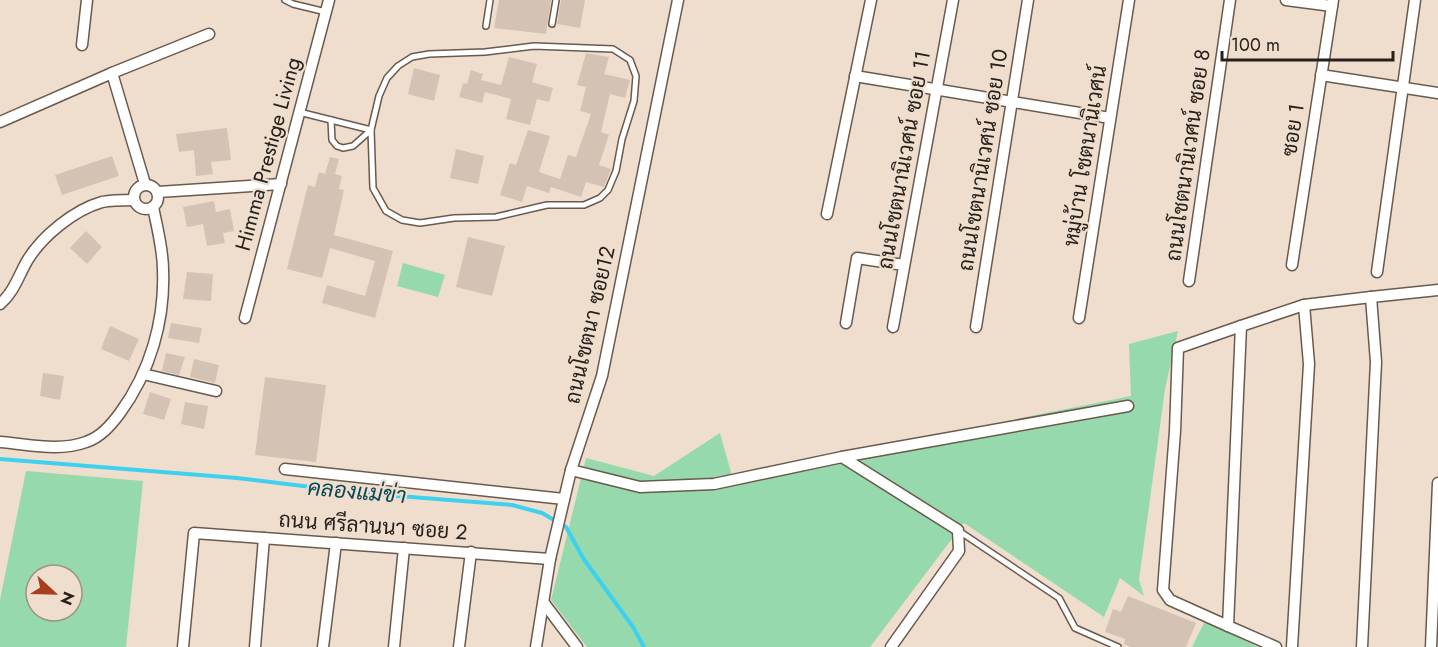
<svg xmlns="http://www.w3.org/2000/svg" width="1438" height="647" font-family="Jost,Sarabun,sans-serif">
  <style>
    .green { fill: #95d9ac; fill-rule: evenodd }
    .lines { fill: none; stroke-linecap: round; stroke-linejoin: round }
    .stream { stroke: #3dd1ef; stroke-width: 4 }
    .building { fill: #d4c3b4 }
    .service-casing { stroke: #695a4c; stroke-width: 8 }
    .minor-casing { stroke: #695a4c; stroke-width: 13 }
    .service { stroke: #fff; stroke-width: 5 }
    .minor { stroke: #fff; stroke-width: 10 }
    .labels { text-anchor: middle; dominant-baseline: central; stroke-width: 4.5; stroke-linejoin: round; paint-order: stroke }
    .street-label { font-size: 21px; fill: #27201b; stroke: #efdece }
    .water-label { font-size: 22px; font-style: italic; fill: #074854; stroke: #efdece }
  </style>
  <rect width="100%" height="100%" fill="#efdece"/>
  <g class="green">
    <polygon points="403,263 445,275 438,297 397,286"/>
    <polygon points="1178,331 1165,389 1139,580 1144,596 1120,578 1104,617 964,523 870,647 587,647 551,600 586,458 654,476 720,433 732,476 1131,396 1129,344"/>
    <path d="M26,471L143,481L126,647H0V600ZM36,575H72V611H36Z"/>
    <polygon points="1205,621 1258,647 1192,647"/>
  </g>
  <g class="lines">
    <polyline class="stream" points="0,459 237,478 360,493 512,505 542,513 566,527 583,558 633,627 644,647"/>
  </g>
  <g class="building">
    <polygon points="499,0 551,0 546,34 494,28"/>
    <polygon points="561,0 585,0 580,28 557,24"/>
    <polygon points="586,53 609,57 604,74 630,80 625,98 610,94 601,132 609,135 599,165 611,169 604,187 586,182 581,197 551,187 549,193 527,186 522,202 500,195 510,163 516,165 528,130 550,136 539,172 560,179 568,155 576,157 591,114 580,111 586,87 577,85"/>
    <polygon points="509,57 537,64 532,82 553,88 549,102 537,99 530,125 506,119 511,99 485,92 482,103 459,97 463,83 467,84 471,70 483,74 481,80 501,85"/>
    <polygon points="414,68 440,75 434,101 408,94"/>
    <polygon points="227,128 231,160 211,162 213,174 196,176 194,150 179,152 176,134"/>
    <polygon points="456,149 484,156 478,184 450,178"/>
    <polygon points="112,156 119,176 62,195 55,175"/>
    <polygon points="330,157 339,159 335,174 342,176 339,189 344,190 334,235 393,251 375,318 322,303 327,285 365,296 375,261 330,248 322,278 287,269 308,185 315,187 319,172 325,174"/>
    <polygon points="214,201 216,212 230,209 234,231 223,233 225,243 207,246 203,224 187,227 183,207"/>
    <polygon points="86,231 102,247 87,264 70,248"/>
    <polygon points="468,237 505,246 492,296 456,287"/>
    <polygon points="187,272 213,274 211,301 183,299"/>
    <polygon points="171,323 202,328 199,343 168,338"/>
    <polygon points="110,326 139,339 129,361 101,349"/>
    <polygon points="166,353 185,357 179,375 162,371"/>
    <polygon points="194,359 219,365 215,383 190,377"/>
    <polygon points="43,373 64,376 60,400 40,396"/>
    <polygon points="265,377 326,385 316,462 255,455"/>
    <polygon points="150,392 171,399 164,420 143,414"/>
    <polygon points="185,402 208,406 204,429 181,424"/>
    <polygon points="1128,596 1196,623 1186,647 1131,647 1124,644 1125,639 1105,632 1113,609 1121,612"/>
  </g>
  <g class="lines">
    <defs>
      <g id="service">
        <polyline points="285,0 293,4 326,12"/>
        <polyline points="552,24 556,0"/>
        <polyline points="486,26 490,0"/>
        <polyline points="299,112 371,130"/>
        <polyline points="331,120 332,140 337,146 343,148 353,146 371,130 379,96 387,78 398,66 412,57 429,54 485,52 534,46 613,49 630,60 636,76 634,101 622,139 616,171 608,190 600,198 584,205 547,205 496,217 454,218 420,223 402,220 386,211 373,188 371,130"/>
        <polyline points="959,531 1059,598 1075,628 1118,647"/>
      </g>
      <g id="minor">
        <polyline points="1286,0 1332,6"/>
        <polyline points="82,45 87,0"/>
        <polyline points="112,73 145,184"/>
        <polyline points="1321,75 1438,93"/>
        <polyline points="855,76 1110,118"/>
        <polyline points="0,122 112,73 209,34"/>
        <circle cx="146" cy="197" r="12"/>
        <polyline points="158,192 281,184"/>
        <polyline points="827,214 871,0"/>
        <polyline points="1292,265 1333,0"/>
        <polyline points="1377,272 1415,0"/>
        <polyline points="1189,281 1230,0"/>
        <path d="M0,304C14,292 18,277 27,261C42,236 74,210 102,202C112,200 124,200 134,200"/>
        <polyline points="245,318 329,0"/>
        <polyline points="1079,318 1129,0"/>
        <polyline points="846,323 857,258 904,265"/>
        <polyline points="893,327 953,0"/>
        <polyline points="976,327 1028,0"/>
        <polyline points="143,374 216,391"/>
        <path d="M0,442C28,444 59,452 86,442C101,437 111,425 120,413C150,372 165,321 163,270C163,249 157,227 153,207"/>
        <polyline points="842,457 1128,406"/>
        <polyline points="285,469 564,499"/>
        <polyline points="571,470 640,487 714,484 842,457 958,530 959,551 891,647"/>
        <polyline points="544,603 577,647"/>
        <polyline points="1228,626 1170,600 1163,590 1175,431 1178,348 1241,326"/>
        <polyline points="183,647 194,533 550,559"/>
        <polyline points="255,647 264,538"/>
        <polyline points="323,647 336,543"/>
        <polyline points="394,647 404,548"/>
        <polyline points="459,647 471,552"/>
        <polyline points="536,647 550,559 571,470 602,376 678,0"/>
        <polyline points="1276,647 1228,626 1241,326 1304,305 1371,297"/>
        <polyline points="1292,647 1309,364 1304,305"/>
        <polyline points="1362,647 1376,362 1371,297 1438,290"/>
        <polyline points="1431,647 1438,483"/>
      </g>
    </defs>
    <use href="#service" class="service-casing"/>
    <use href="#minor" class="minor-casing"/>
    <use href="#service" class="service"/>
    <use href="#minor" class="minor"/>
  </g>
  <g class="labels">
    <g class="street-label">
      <text transform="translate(1293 130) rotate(-81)">ซอย 1</text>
      <text transform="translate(268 154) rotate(-75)">Himma Prestige Living</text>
      <text transform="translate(1188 155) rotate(-82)">ถนนโชตนานิเวศน์ ซอย 8</text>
      <text transform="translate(1085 156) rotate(-81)">หมู่บ้าน โชตนานิเวศน์</text>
      <text transform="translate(904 160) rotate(-80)">ถนนโชตนานิเวศน์ ซอย 11</text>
      <text transform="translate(983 160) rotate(-81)">ถนนโชตนานิเวศน์ ซอย 10</text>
      <text transform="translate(590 325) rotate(-77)">ถนนโชตนา ซอย12</text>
      <text transform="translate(373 526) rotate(4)">ถนน ศรีลานนา ซอย 2</text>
    </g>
    <g class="water-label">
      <text transform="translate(357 491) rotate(5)">คลองแม่ข่า</text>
    </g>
  </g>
  <g transform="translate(54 593) rotate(112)"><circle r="28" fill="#efdece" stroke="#9f9286" stroke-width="1.5"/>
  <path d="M0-4.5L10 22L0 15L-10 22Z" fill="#a63f1e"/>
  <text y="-9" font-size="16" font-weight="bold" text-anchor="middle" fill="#27201b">N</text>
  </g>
  <path d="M1222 51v9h171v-9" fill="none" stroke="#27201b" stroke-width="3"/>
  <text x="1231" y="51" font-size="18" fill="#27201b" stroke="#efdece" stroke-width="4.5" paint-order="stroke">100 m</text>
</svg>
